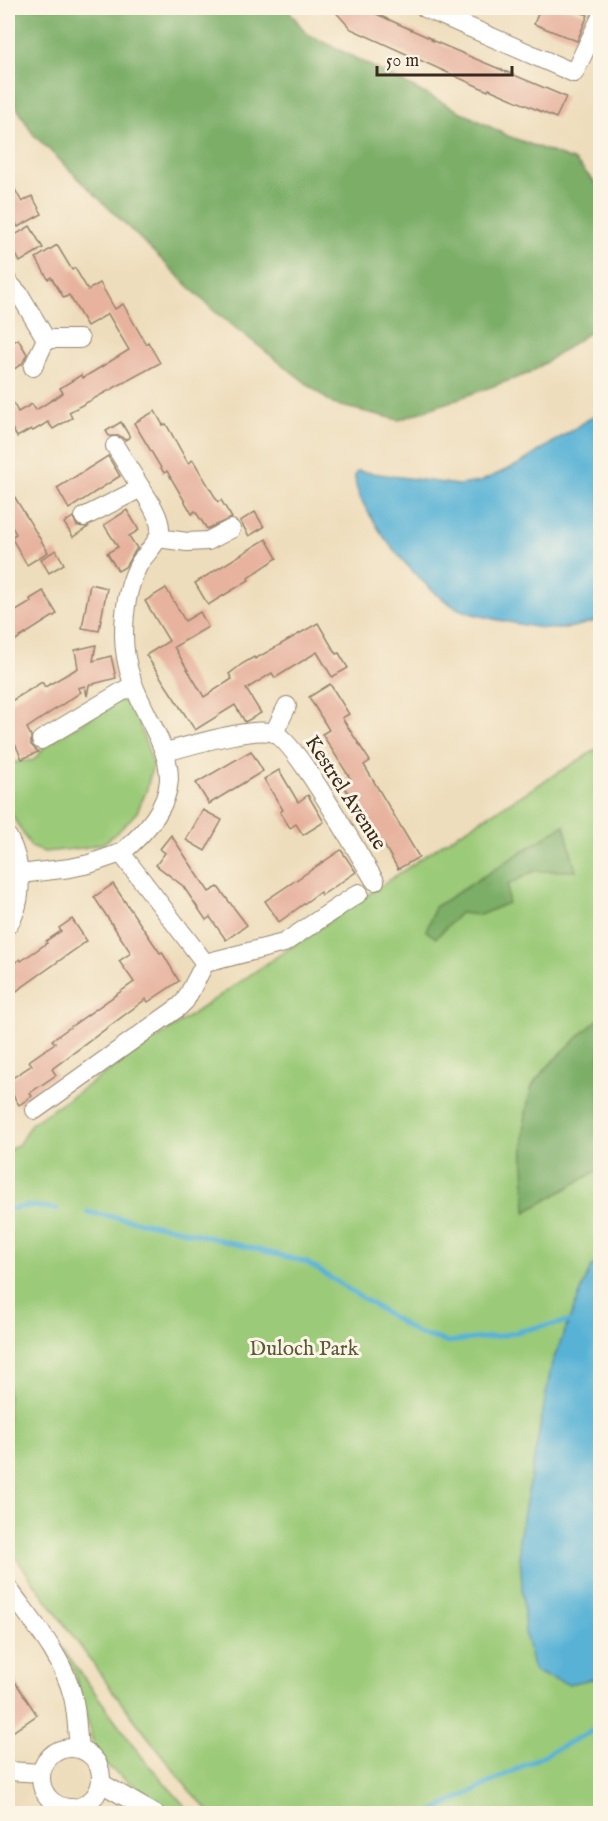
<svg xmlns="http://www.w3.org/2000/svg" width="608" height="1821" font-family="'IM FELL English',serif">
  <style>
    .green { fill: #9bca78; stroke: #6b7a4b; stroke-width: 1.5 }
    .forest { fill: #7cae68; stroke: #5c6c43; stroke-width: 1.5 }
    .water { fill: #58b2d6; stroke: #4a6e7a; stroke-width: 1.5 }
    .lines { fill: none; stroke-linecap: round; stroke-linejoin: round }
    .stream { stroke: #58b2d6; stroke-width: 5 }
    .building { fill: #e7b39f }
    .minor-casing { stroke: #94846d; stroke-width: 20 }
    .minor { stroke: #fff; stroke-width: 18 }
    .labels { text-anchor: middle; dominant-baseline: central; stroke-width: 6; stroke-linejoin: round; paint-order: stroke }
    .street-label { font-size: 21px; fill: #3b2a1e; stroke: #fcf5e5 }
    .park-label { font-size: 21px; fill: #585a39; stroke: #fcf5e5 }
  </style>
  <rect width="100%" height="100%" fill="#fcf5e5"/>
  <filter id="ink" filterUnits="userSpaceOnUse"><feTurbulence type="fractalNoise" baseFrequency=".0167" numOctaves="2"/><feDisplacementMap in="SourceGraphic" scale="12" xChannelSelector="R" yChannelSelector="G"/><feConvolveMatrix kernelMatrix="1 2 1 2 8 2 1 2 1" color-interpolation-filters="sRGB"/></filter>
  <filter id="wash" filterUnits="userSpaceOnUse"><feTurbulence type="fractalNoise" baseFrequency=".008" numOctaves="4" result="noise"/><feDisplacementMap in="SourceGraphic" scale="24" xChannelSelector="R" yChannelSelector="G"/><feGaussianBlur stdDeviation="1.35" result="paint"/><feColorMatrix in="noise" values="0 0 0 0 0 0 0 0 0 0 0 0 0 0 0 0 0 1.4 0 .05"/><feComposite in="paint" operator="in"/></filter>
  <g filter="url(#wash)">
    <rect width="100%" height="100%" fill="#eeddbc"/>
    <g class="green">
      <polygon points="118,701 128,702 136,715 153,764 146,792 137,812 122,828 104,843 83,848 44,852 31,847 9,810 8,775 9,763 34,760 47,744"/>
      <polygon points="600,747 600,1813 211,1813 189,1790 120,1701 8,1547 8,1151 19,1144 31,1124 450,839"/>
      <polygon points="58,1642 142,1757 191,1813 171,1813 107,1766 95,1750 74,1671 55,1644"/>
    </g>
    <g class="forest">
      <polygon points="8,8 287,8 306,33 508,136 575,161 600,188 600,325 530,373 399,420 333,404 214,311 33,134 8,93"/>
      <polygon points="564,825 576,871 534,871 508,885 508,903 480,915 460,913 436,938 426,931 435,907"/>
      <path d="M600,1018V1169L526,1212C525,1171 519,1127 532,1087C538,1072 586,1030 600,1018Z"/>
    </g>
    <g class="water">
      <path d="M600,412V620C588,623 573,628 560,629C543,630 472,616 457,608C432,595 393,552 378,528C368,511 354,494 355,474L358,471L458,485L480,482L521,463Z"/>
      <polygon points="600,1258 600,1682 592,1679 568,1684 534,1672 525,1632 519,1539 552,1363 590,1269"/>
    </g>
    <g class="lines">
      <g class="stream">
        <polyline points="8,1209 31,1206 57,1209"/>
        <polyline points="87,1212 173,1228 306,1262 417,1333 447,1342 500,1336 538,1327 568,1322"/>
        <polyline points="428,1814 600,1727"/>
      </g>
    </g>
    <g id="blocks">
      <g class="building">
        <polygon points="332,8 363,8 432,39 431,40 566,97 556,118 489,89 488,91 351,29"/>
        <polygon points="540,8 568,8 588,15 577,41 534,24"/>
        <polygon points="8,177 22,202 32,196 42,214 18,227 8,208"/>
        <polygon points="30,226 43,248 20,262 8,239"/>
        <polygon points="57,245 72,270 75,268 88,290 100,283 115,309 123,304 146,344 148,342 160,363 69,412 72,418 53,429 48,422 33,431 31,429 17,437 8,422 8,393 18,412 32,404 36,410 63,393 60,388 81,375 83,378 129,350 108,314 87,326 69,295 64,298 51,277 48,279 36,258"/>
        <polygon points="18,339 27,354 22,364 8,373 8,346"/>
        <polygon points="155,411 163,425 166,424 188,463 193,460 218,502 221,500 232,518 207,529 195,511 192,514 167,471 164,473 134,423"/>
        <polygon points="121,422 130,437 125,440 120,436 109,436 106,431"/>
        <polygon points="108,456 120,476 69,509 57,488"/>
        <polygon points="8,486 48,552 27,565 11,537 16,534 8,520"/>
        <polygon points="127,510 139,530 129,536 137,548 125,567 118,571 107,553 118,547 104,525"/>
        <polygon points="255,512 264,527 249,536 240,521"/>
        <polygon points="73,517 77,526 88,527 73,537 64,523"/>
        <polygon points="266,539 277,558 248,578 249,580 208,605 195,583"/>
        <polygon points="56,550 64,564 49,573 41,559"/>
        <polygon points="90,584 107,588 99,631 82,628"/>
        <polygon points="166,588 185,621 200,612 208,627 174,647 204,697 232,679 229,674 242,664 254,657 255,659 318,623 336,654 339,653 348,668 332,677 317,652 275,678 272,673 246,689 261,713 245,722 235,705 195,730 146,655 169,641 145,601"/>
        <polygon points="43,591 57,614 8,645 8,616 31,602 30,599"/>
        <polygon points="96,645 93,661 111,656 116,678 89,685 87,696 85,686 78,688 81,692 27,728 31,736 31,745 38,752 22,759 8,729 8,703 42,682 45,687 78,668 75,650"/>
        <polygon points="330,684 349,714 342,718 370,761 364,765 419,857 398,869 384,845 382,847 368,826 342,783 350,778 322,734 329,730 309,697"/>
        <polygon points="251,751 263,771 209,804 196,783"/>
        <polygon points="279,770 298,802 308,795 324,822 303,835 296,824 290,828 280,812 283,810 264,779"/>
        <polygon points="203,810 222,820 205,851 186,840"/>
        <polygon points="171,835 209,892 218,887 247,925 226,940 210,917 206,920 183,886 156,865 165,853 160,849"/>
        <polygon points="341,850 356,872 322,895 320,892 279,922 265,901"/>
        <polygon points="113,884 160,953 162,952 179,981 148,1002 146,999 52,1069 56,1075 30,1093 32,1096 19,1105 8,1087 8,1081 32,1065 29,1061 55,1043 52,1040 134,982 119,961 131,953 94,897"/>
        <polygon points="72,919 87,941 8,997 8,968 20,959 21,961 47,943 46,941 61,931 59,928"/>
        <polygon points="8,1671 37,1715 8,1735"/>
      </g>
    </g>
  </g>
  <g filter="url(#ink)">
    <use href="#blocks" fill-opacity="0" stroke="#94846d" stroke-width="1.5"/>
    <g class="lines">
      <defs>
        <g id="minor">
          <polyline points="425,8 574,73 600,19"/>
          <polyline points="8,282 20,295 46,339"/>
          <polyline points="33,367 46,339 80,339"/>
          <polyline points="84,517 141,488 115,446"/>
          <polyline points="158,538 187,542 208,541 231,529"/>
          <polyline points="274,733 287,706"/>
          <polyline points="41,740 133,685"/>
          <path d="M165,752C189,746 253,726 274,733C297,742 358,854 375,881"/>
          <path d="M8,837C22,863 25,900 8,925"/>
          <path d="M121,853C227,765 124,730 124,635C124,613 127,589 137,568C143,554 159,545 160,529C160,516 148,499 141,488"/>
          <polyline points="20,874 70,868 89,864 121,853 205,963"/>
          <polyline points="35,1110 179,1007 185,1001 205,963 284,943 359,893"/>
          <path d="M8,1588C32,1621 63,1656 73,1697C77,1713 77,1732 79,1748"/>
          <circle cx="71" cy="1778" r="30"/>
          <polyline points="8,1771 41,1773"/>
          <polyline points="101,1783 155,1814"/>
        </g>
      </defs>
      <use href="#minor" class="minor-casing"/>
      <use href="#minor" class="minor"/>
    </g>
  </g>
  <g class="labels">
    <g class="street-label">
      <text transform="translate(345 793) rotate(57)">Kestrel Avenue</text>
    </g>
    <g class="park-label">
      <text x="304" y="1349">Duloch Park</text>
    </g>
  </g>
  <rect width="608" height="1821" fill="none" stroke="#fcf5e5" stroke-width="30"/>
  <path d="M377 66v9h135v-9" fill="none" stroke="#3b2a1e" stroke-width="3"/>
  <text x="386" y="66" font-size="18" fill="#3b2a1e" stroke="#fcf5e5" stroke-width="4.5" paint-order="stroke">50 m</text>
</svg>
